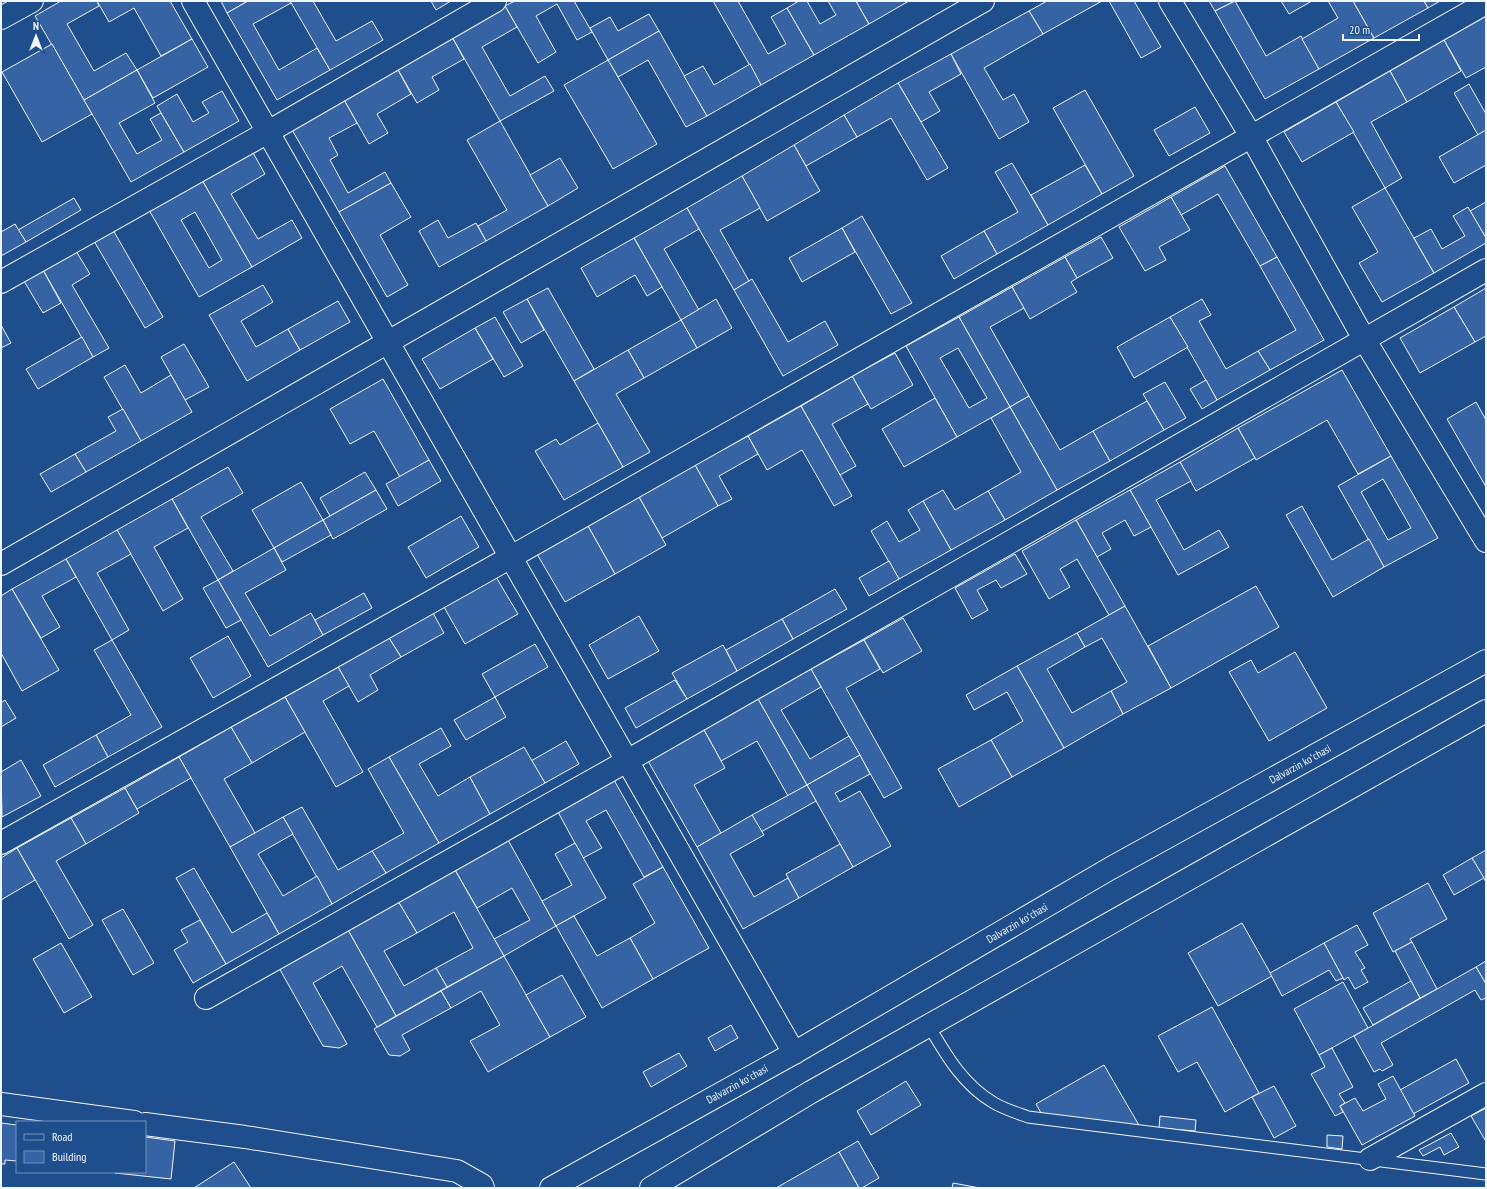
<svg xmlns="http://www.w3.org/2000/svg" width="1487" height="1189" font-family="'PT Sans Narrow',sans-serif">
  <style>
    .building { fill: #3563a3; stroke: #f2f6ff; fill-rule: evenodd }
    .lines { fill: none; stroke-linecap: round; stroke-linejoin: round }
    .lane-casing { stroke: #f2f6ff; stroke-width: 13 }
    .street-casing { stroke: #f2f6ff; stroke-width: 24 }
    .secondary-casing { stroke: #f2f6ff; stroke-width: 24 }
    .lane { stroke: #1f4e8c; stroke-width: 11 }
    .street { stroke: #1f4e8c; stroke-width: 22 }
    .secondary { stroke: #1f4e8c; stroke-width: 22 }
    .labels { text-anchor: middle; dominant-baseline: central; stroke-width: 3; stroke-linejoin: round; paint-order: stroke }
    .street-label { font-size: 11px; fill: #f2f6ff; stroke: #1f4e8c }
  </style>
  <rect width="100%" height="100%" fill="#1f4e8c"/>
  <g class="building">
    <polygon points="61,1 97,1 99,6 67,24 94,71 126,53 137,70 84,100 35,16"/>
    <polygon points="97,1 170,1 192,39 161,56 134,8 109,22"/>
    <polygon points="221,1 248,1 227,13"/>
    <polygon points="248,1 290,1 291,3 253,24 279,70 317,48 330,70 277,100 227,13"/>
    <polygon points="290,1 313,1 336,41 372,21 383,40 330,70"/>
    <polygon points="431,1 451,1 436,10"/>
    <polygon points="515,1 574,1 592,32 577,40 557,4 536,16 556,52 538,63 505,6"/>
    <polygon points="713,1 738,1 768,54 786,44 771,17 787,8 814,55 761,85"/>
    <polygon points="799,1 807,1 820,24 836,15 828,1 856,1 869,24 814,55 787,8"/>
    <polygon points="856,1 909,1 869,24"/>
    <polygon points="1047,1 1102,1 1043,34 1029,11"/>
    <polygon points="1109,1 1134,1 1161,47 1141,58"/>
    <polygon points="1209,1 1235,1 1215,11"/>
    <polygon points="1235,1 1266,56 1301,36 1319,69 1265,99 1215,11"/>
    <polygon points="1281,1 1312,1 1289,14"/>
    <polygon points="1328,1 1353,1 1374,38 1319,69 1302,39 1338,18"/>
    <polygon points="1353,1 1424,1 1428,8 1374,38"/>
    <polygon points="1424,1 1440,1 1428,8"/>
    <polygon points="505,6 517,27 482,47 510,96 545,76 554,91 500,121 452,37"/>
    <polygon points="1029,11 1043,34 984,68 1003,100 1014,94 1029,122 999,139 951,54"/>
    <polygon points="649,14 659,31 608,60 590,28 610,17 618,31"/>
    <polygon points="1486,16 1486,67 1466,78 1444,40"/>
    <polygon points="659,31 707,116 686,127 648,60 618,77 608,60"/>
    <polygon points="452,37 464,59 432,77 439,90 417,103 397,68"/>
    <polygon points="192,39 208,67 153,98 137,70"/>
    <polygon points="1444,40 1461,71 1407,102 1390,71"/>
    <polygon points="52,44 92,114 42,142 2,72"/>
    <polygon points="951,54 961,74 929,92 940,111 921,122 898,83"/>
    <polygon points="608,60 657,144 613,169 564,85"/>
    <polygon points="750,64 761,85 707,116 684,76 703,66 714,85"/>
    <polygon points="397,68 411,94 377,114 388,133 369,144 343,98"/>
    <polygon points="137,70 155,103 119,123 137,154 162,140 150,119 161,113 184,152 131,182 84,100"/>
    <polygon points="1390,71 1407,102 1371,122 1402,178 1385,188 1336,102"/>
    <polygon points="898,83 948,168 927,180 891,118 857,137 844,115"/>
    <polygon points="1469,84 1486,114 1486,130 1478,135 1454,93"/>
    <polygon points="1085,90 1134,176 1102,194 1053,108"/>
    <polygon points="222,91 239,121 184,152 157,106 177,94 193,122 209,113 202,102"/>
    <polygon points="343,98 357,123 329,138 338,155 330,160 348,193 385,172 391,183 339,212 291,128"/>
    <polygon points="1336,102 1354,132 1302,162 1284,132"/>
    <polygon points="1195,107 1210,133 1169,156 1154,130"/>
    <polygon points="844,115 857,137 806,166 794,145"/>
    <polygon points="500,121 548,206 486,241 478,226 507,210 467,140"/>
    <polygon points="1486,130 1486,165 1454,183 1439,157"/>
    <polygon points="794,145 820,191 767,221 742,176"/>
    <polygon points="252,151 265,174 231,194 258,239 292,220 302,238 252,267 202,180"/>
    <polygon points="560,158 578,188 548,206 530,175"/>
    <polygon points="1012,163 1048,225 997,254 984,231 1018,212 995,172"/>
    <polygon points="1085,165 1102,194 1048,225 1031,195"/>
    <polygon points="1225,166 1277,257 1260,266 1218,194 1181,215 1171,197"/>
    <polygon points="742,176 760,208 720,230 749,281 734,290 687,208"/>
    <path d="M202,180L252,267L199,297L149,210ZM195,212L222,260L209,268L181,220Z"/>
    <polygon points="391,183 411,217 380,235 408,285 387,297 339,212"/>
    <polygon points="1385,188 1434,273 1382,302 1359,263 1378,252 1352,207"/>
    <polygon points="1171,197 1190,230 1159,247 1166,260 1145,271 1119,227"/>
    <polygon points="74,198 81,210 26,242 18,230"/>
    <polygon points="1486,202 1486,238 1470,211"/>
    <polygon points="1468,207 1486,238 1486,243 1434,273 1414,238 1431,229 1442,249 1465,236 1453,216"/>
    <polygon points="687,208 699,229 664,249 699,310 681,320 634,238"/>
    <polygon points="862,216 912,303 891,314 842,228"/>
    <polygon points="438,220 448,238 476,223 486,241 439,267 419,231"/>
    <polygon points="15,224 26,242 1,256 1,232"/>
    <polygon points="842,228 855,252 802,282 789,258"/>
    <polygon points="113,230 163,317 145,328 94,241"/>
    <polygon points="984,231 997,254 954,279 941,256"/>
    <polygon points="1101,237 1113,258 1077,278 1065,257"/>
    <polygon points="634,238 662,287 647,296 635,275 597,297 581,268"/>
    <polygon points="76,251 90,274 72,285 109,348 93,357 43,270"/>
    <polygon points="1065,257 1077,278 1071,282 1077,292 1030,319 1012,287"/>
    <polygon points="1277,257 1324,340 1270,370 1258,351 1296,330 1260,266"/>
    <polygon points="43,270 61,303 43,313 24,281"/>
    <polygon points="752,279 788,342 825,321 838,345 783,376 734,290"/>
    <polygon points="263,285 273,302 241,321 256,347 288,329 300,350 247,381 209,315"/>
    <polygon points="1012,287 1024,308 990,327 1029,396 1010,407 959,317"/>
    <polygon points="548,288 594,369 574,381 527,299"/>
    <polygon points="1486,288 1486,336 1475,342 1454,307"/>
    <polygon points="527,299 544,330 521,343 503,312"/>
    <polygon points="716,299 732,328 697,348 681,320"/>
    <polygon points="1202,299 1211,315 1199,321 1226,369 1258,351 1270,370 1217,400 1170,317"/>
    <polygon points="338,301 350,322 300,350 288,329"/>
    <polygon points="1454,307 1475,342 1420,373 1400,338"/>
    <polygon points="495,317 523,366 504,377 475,328"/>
    <path d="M959,317L1010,407L957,437L906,346ZM958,348L987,398L969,408L940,358Z"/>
    <polygon points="1170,317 1188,347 1134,378 1117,347"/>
    <polygon points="681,320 697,348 644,378 628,350"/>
    <polygon points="1,325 11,343 1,348"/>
    <polygon points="475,328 493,359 440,389 422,359"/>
    <polygon points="82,337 93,357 38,389 26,369"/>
    <polygon points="184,344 209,387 185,400 161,357"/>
    <polygon points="628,350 644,378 616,394 650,452 623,467 574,381"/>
    <polygon points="895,353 913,385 871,409 852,376"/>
    <polygon points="125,365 141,393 171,375 192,412 141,441 104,377"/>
    <polygon points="1342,370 1391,456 1358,474 1327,420 1256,460 1238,428"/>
    <polygon points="852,376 868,404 832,424 856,466 840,475 801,406"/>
    <polygon points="383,379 429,460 400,477 374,431 350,444 330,409"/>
    <polygon points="1206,380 1217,400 1202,409 1190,389"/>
    <polygon points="1165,382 1186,418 1164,430 1143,394"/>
    <polygon points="1029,396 1060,450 1093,431 1110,461 1057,490 1010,407"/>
    <polygon points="935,398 957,437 904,467 882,429"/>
    <polygon points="1147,401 1164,430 1110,461 1093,431"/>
    <polygon points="1476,402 1486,420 1486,487 1447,419"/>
    <polygon points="801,406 852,496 834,506 802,450 767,470 748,436"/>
    <polygon points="1010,407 1057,490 1005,520 988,491 1021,472 991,418"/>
    <polygon points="123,409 141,441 86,472 75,454 116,431 108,417"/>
    <polygon points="598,423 623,467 564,500 535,451 556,439 560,445"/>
    <polygon points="1238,428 1255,458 1196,491 1180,462"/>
    <polygon points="748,436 758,454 719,476 732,499 718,506 695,465"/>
    <polygon points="75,454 86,472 51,492 40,474"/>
    <path d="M1391,456L1438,538L1384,567L1338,486ZM1383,479L1411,528L1388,540L1361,492Z"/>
    <polygon points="429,460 441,481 398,506 386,484"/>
    <polygon points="1180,462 1191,481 1156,500 1184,550 1219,530 1229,547 1178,575 1130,490"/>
    <polygon points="695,465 718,506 662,538 639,497"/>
    <polygon points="228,467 243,493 201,517 233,571 218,580 172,499"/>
    <polygon points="365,472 376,490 330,516 320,498"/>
    <polygon points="301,482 323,520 274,548 252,510"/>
    <polygon points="376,490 387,509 333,539 323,520"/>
    <polygon points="943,490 955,510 988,491 1005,520 951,550 923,501"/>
    <polygon points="1130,490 1151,527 1134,536 1125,520 1102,533 1111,549 1097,557 1076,520"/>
    <polygon points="639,497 666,545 615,574 588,526"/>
    <polygon points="172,499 188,528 154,547 183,599 163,611 117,530"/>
    <polygon points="923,501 951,550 899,579 871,531 887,521 899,542 920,530 908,510"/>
    <polygon points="1302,506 1332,560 1369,539 1384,567 1333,597 1286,515"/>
    <polygon points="461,516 479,547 426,578 408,547"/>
    <polygon points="323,520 331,535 282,562 274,548"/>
    <polygon points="1076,520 1125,606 1109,615 1077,559 1060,569 1070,587 1049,599 1022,551"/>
    <polygon points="588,526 615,574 565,602 537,554"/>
    <polygon points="117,530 131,554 97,573 129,630 112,640 66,559"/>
    <polygon points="274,548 286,570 245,593 270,636 311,613 323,635 268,667 218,580"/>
    <polygon points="1015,554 1027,574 1001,588 996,580 977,590 988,610 972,619 955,588"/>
    <polygon points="66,559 76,577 42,596 60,627 41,638 12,589"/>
    <polygon points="889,561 899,579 869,596 859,578"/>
    <polygon points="496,577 518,614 465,644 444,607"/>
    <polygon points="218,580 241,620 226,628 203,588"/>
    <polygon points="1256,586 1279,627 1171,688 1148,646"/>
    <polygon points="12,589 59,670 22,691 1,653 1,596"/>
    <polygon points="835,589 847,609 793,639 782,619"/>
    <polygon points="364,593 372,608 323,635 315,620"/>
    <polygon points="1125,606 1171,688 1123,714 1111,691 1127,682 1102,638 1085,647 1077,633"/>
    <polygon points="433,613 444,633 401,657 389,638"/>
    <polygon points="639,616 659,651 608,679 589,645"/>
    <polygon points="903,618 922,651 883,673 864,640"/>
    <polygon points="782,619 793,639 737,671 726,650"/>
    <polygon points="1077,633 1085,647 1047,669 1072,713 1111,691 1123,714 1064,748 1017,666"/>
    <polygon points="228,636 251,676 213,698 190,658"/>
    <polygon points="389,638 401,657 370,675 378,690 358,702 338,667"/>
    <polygon points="112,640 162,727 108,757 96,735 131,715 94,650"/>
    <polygon points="864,640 880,669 846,688 902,788 884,798 811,669"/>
    <polygon points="535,644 548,667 495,697 482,674"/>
    <polygon points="723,645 737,671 687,699 672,673"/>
    <polygon points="1295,652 1327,708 1269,741 1229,672 1251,660 1258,673"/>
    <polygon points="1017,666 1064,748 1012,777 991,740 1023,721 1007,692 974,710 966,695"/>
    <polygon points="338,667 349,686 323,701 363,772 336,787 285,697"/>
    <polygon points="811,669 821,687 781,710 810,759 849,736 860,755 807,785 758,699"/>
    <polygon points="675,680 687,699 636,728 625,708"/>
    <polygon points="285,697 305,732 252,763 231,727"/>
    <polygon points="495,697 506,717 466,740 454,720"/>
    <polygon points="758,699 807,785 788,796 757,741 721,761 704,730"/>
    <polygon points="5,700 16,718 1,727 1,703"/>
    <polygon points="231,727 252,763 224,779 255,833 230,847 179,757"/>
    <polygon points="441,728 451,746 419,764 438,796 470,777 490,814 439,843 389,757"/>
    <polygon points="704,730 725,768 694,785 721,833 697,847 648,761"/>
    <polygon points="96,735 108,757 55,787 43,765"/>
    <polygon points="991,740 1012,777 959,807 938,769"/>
    <polygon points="566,741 579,764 545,783 531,761"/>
    <polygon points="524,747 545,783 490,814 470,777"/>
    <polygon points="860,755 870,774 835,793 840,802 860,791 891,846 853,867 807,785"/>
    <polygon points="179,757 191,778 137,809 125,788"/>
    <polygon points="389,757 439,843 386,873 372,851 404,833 368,769"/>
    <polygon points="21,760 41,796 2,817 1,772"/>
    <polygon points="614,780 663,867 644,877 606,810 586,821 602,848 583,858 558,812"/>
    <polygon points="807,785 816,801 761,832 752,815"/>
    <polygon points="125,788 139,813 86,844 71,818"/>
    <polygon points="302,807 338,870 372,851 386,873 332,904 283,817"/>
    <polygon points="752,815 764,835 730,854 754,897 788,878 799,898 743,929 697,847"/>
    <polygon points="283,817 293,834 258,854 283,896 317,876 332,904 279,934 230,847"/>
    <polygon points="71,818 86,844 56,861 93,925 69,939 17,848"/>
    <polygon points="508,840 556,926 504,956 494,939 530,920 512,888 477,908 455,870"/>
    <polygon points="575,843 606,898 556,926 542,901 572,885 555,854"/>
    <polygon points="840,844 853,867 799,898 786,874"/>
    <polygon points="17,848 35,880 1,900 1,858"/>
    <polygon points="1486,850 1486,882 1472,858"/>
    <polygon points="1472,858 1484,878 1454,895 1443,875"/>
    <polygon points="663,867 709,948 653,979 630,938 655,923 633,884"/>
    <polygon points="194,868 232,933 267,913 279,934 226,964 176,878"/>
    <polygon points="455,870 504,956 447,987 436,968 473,948 454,912 417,933 398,901"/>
    <polygon points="1428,883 1447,919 1410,939 1412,942 1393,952 1373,913"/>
    <polygon points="398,901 417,933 384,951 404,986 436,968 447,987 396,1016 348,930"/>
    <polygon points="123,909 154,963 133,975 102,920"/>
    <polygon points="574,916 597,956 630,938 653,979 602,1008 556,926"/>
    <polygon points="200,920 226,964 193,983 174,950 188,942 181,930"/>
    <polygon points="1242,923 1272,976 1218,1006 1188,953"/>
    <polygon points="1357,925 1368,945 1355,952 1365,968 1361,970 1368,982 1355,989 1348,977 1344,980 1324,943"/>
    <polygon points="348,930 396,1016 377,1027 342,966 313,983 347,1044 339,1048 323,1046 279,968"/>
    <polygon points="1412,942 1437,989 1420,998 1395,951"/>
    <polygon points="61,943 92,997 64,1013 33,959"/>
    <polygon points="1324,943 1343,978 1336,981 1329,970 1282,996 1270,973"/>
    <polygon points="504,956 550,1037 488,1072 470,1041 500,1025 481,991 451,1008 441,991"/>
    <polygon points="1486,961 1486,984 1476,967"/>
    <polygon points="1476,967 1486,984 1486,998 1481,1000 1475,990 1381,1043 1393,1065 1382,1071 1380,1069 1374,1072 1354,1036"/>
    <polygon points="562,975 586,1017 550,1037 526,995"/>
    <polygon points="1411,981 1420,998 1373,1025 1363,1008"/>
    <polygon points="1343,982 1368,1028 1319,1055 1294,1009"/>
    <polygon points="441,991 451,1008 402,1035 410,1050 400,1056 389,1055 374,1029"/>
    <polygon points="1212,1007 1259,1093 1225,1112 1197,1062 1178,1072 1158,1036"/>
    <polygon points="731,1025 738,1038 715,1051 708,1038"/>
    <polygon points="1332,1048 1353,1087 1339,1094 1345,1103 1340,1106 1343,1112 1335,1116 1311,1074 1325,1067 1319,1055"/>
    <polygon points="679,1053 687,1066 651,1087 643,1072"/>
    <polygon points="1456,1059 1469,1083 1413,1114 1400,1090"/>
    <polygon points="1104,1065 1140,1127 1041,1113 1036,1104"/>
    <polygon points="1393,1076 1415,1116 1362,1145 1340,1106 1355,1098 1363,1111 1386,1099 1378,1084"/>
    <polygon points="906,1081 921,1105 871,1135 857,1111"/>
    <polygon points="1274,1086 1296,1126 1274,1138 1252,1097"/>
    <polygon points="1486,1108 1486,1139 1485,1140 1471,1116"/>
    <polygon points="1160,1116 1196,1120 1195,1131 1159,1128"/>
    <polygon points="1,1123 17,1125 17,1161 5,1160 5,1164 1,1164"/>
    <polygon points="1451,1133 1459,1147 1444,1155 1440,1147 1423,1156 1419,1150"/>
    <polygon points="1327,1135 1343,1136 1342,1149 1327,1147"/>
    <polygon points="145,1137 175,1141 171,1179 115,1173 145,1172"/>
    <polygon points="858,1141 879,1178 862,1188 859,1188 839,1152"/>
    <polygon points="839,1152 859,1188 776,1188"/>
    <polygon points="234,1162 251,1188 194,1188"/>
    <polygon points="953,1183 980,1188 952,1188"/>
  </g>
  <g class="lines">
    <defs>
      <path id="lane" d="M929,1026C946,1055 963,1085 994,1103C1004,1109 1017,1113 1028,1117L1486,1174"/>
      <g id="street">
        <polyline points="193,1 794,1053"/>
        <polyline points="1170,1 1251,136 1364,339 1486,541"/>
        <polyline points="1,18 32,1"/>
        <polyline points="1,282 268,132 495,1"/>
        <polyline points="1,564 983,1"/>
        <polyline points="1,843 511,557 1486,3"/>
        <polyline points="206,998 627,761 1486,270"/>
        <polyline points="1,1104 134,1122"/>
        <polyline points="145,1124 245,1137 457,1171 482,1185 483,1188"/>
        <polyline points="1370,1159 1486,1094"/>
      </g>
      <g id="secondary">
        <polyline points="551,1188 794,1053 1111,868 1486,661"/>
        <polyline points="651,1188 811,1092 1486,711"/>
      </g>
    </defs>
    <use href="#lane" class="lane-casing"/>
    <use href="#street" class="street-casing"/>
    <use href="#secondary" class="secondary-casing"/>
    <use href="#lane" class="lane"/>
    <use href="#street" class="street"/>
    <use href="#secondary" class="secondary"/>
  </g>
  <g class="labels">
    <g class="street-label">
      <text transform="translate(1300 764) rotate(-29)">Dalvarzin koʻchasi</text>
      <text transform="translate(1017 923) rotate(-30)">Dalvarzin koʻchasi</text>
      <text transform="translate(737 1084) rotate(-29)">Dalvarzin koʻchasi</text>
    </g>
  </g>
  <rect width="1487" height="1189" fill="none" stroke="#f2f6ff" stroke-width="4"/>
  <rect x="16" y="1121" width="130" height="52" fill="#1f4e8c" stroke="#7391ba"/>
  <rect x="24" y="1134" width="20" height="6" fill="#1f4e8c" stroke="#7391ba"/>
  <text x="52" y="1141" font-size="12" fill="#f2f6ff">Road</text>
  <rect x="24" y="1151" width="20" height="12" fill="#3563a3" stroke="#7391ba"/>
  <text x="52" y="1161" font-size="12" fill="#f2f6ff">Building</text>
  <g transform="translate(36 36)" stroke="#1f4e8c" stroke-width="3" paint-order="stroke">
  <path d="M0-3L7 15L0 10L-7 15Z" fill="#f2f6ff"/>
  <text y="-6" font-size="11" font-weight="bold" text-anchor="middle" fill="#f2f6ff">N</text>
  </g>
  <path d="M1343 34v6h76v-6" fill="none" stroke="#f2f6ff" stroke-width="2"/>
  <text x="1349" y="34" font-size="12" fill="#f2f6ff" stroke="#1f4e8c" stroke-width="3" paint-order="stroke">20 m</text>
</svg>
